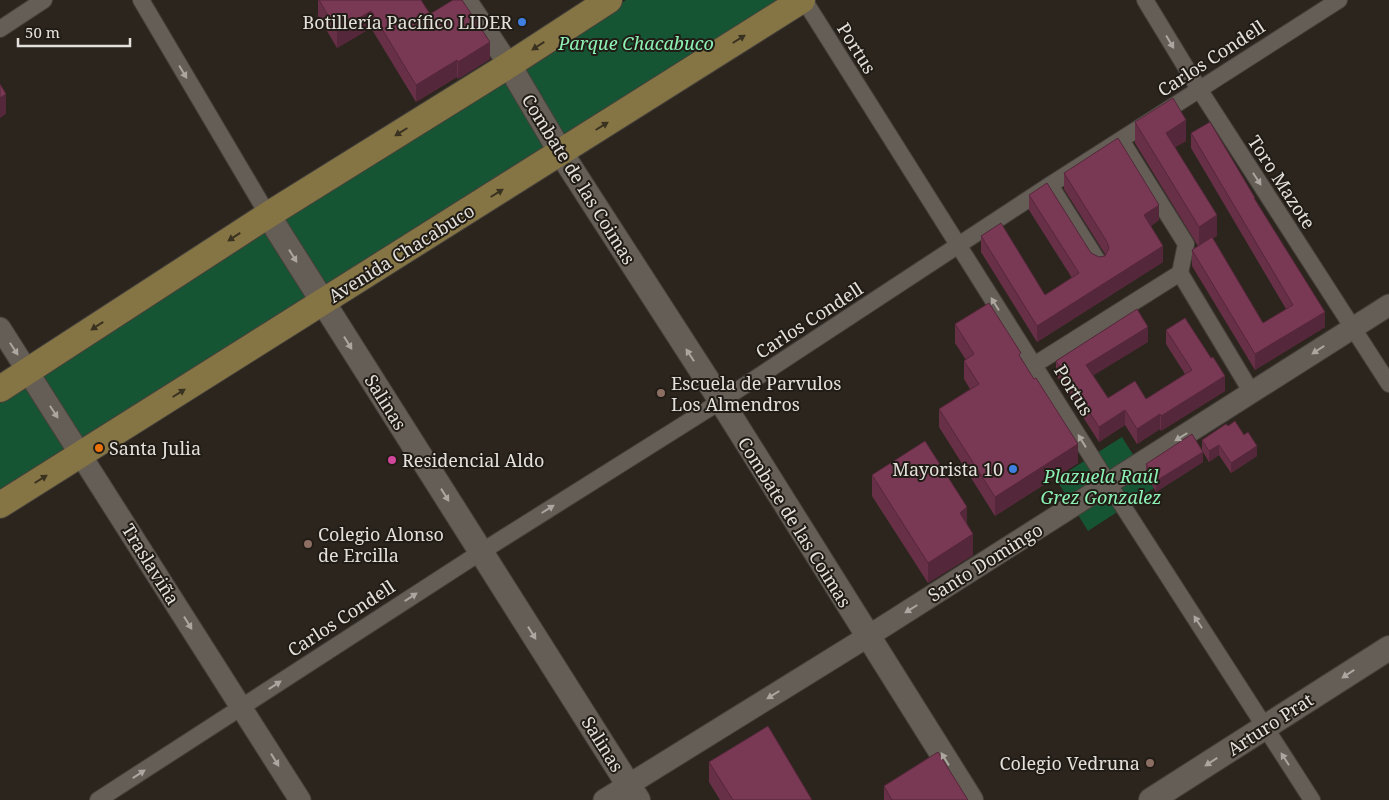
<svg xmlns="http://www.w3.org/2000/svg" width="1389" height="800" font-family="'Noto Serif',serif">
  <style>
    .green { fill: #165534 }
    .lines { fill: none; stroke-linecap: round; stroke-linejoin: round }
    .minor-casing { stroke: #45403b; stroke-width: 18 }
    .tertiary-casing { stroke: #45403b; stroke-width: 23 }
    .secondary-casing { stroke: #45403b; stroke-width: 26 }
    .primary-casing { stroke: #45403b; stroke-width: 28 }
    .minor { stroke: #655e56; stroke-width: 16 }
    .tertiary { stroke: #655e56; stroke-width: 21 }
    .secondary { stroke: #655e56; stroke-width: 24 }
    .primary { stroke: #857444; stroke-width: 26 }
    .wall { fill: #683047 }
    .shaded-wall { fill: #55273a }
    .building { fill: #793853; stroke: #55273a }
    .oneway { fill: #3a3221 }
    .oneway2 { fill: #aba69f }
    .shop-dot { fill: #3f7fe0; stroke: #211c15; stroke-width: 2 }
    .education-dot { fill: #8d6e63; stroke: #211c15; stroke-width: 2 }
    .food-dot { fill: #e8710a; stroke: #211c15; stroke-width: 2 }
    .hotel-dot { fill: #d1479c; stroke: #211c15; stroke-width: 2 }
    .labels { text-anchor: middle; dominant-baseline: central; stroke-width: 4; stroke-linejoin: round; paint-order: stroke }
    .poi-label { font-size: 18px; fill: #e4e0db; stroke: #211c15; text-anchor: start }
    .park-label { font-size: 18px; font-style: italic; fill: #8df1b5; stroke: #211c15 }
    .street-label { font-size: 18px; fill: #e4e0db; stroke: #211c15 }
  </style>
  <rect width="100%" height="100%" fill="#2b251e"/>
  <g class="green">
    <polygon points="626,0 783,0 0,492 0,394 382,159"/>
    <polygon points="1122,437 1154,488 1088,531 1056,479"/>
  </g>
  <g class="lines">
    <defs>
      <g id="minor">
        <polyline points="141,0 268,215"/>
        <polyline points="804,0 1108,483 1312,800"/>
        <polyline points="1145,0 1199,89 1389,384"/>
        <polyline points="0,29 44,0"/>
        <polyline points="1121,140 1186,244 1180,273"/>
        <polyline points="1050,185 1099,263"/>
        <polyline points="1034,365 1180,273 1252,393"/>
        <polyline points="98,800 481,552 721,401 1050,185 1339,0"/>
      </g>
      <g id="tertiary">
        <polyline points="466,0 509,65"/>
        <polyline points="0,328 300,800"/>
        <polyline points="604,800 867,637 1389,305"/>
      </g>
      <g id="secondary">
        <polyline points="509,65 561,153 721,401 971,800"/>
        <polyline points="268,215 638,800"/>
        <polyline points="1151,800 1389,648"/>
      </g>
      <g id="primary">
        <polyline points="0,389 268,215 509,65 609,0"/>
        <polyline points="0,505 802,0"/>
      </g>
    </defs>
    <use href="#minor" class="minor-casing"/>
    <use href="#tertiary" class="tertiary-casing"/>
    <use href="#secondary" class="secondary-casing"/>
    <use href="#primary" class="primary-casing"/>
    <use href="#minor" class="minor"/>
    <use href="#tertiary" class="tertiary"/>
    <use href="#secondary" class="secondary"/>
    <use href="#primary" class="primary"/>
  </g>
  <g class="wall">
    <polygon points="318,0 430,14 490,59 458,79 457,77 416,102 371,28 337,48 318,16"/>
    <polygon points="1135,122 1186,141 1175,147 1217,236 1213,238 1263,323 1286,309 1191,148 1191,133 1255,200 1325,327 1255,370 1192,266 1192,250 1198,246 1135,143"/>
    <polygon points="1064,173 1159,220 1151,226 1163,262 1037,342 981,252 981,236 1045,295 1072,278 1029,210 1029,195 1091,253 1099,257 1105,256 1105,254 1064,189"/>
    <polygon points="955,324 1021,358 1078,463 995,516 939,427 939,409 970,389 964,379 964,361 966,360 955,343"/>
    <polygon points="1166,330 1225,391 1161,431 1160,429 1137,444 1125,425 1099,442 1056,375 1056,361 1148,342 1093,375 1108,398 1146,399 1185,374 1166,344"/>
    <polygon points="1228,426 1257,456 1231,473 1219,455 1209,462 1203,452 1203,462 1156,492 1146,475 1146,464 1202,450 1202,440"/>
    <polygon points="872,475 967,525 973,555 928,583 872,496"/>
    <polygon points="709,762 812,800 720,800 709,782"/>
    <polygon points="884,786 968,800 884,800"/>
  </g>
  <g class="shaded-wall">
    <polygon points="371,11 371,28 337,48 337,31"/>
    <polygon points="490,42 490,59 458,79 458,62"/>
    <polygon points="457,60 457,77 416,102 416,85"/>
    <polygon points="6,94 6,114 0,118 0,98"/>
    <polygon points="1186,120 1186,141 1166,153 1166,133"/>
    <polygon points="1159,205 1159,220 1144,231 1144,215"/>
    <polygon points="1217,215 1217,236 1199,247 1199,227"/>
    <polygon points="1163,246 1163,262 1037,342 1037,326"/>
    <polygon points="1325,312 1325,327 1255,370 1255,354"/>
    <polygon points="1148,327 1148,342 1086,380 1086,365"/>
    <polygon points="1225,376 1225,391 1161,431 1161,416"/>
    <polygon points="1125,410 1125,425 1099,442 1099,427"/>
    <polygon points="1160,414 1160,429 1137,444 1137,429"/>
    <polygon points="1078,444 1078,463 995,516 995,497"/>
    <polygon points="1219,445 1219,455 1209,462 1209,451"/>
    <polygon points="1257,446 1257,456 1231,473 1231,463"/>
    <polygon points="1203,452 1203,462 1156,492 1156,481"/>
    <polygon points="967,507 967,528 960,513"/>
    <polygon points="973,534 973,555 928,583 928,563"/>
  </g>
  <g class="building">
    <polygon points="319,0 421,0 430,14 453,0 462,0 490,42 458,62 457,60 416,85 371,11 337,31"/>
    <polygon points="0,84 6,94 0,98"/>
    <polygon points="1173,98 1186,120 1166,133 1217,215 1199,227 1135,122"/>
    <polygon points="1210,122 1255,198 1254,198 1325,312 1255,354 1192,250 1212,237 1263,323 1293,305 1191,133"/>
    <polygon points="1118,138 1159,205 1144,215 1163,246 1037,326 981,236 1001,223 1045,295 1079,273 1029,195 1047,183 1091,253 1099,257 1105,256 1109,248 1107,242 1064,173"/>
    <polygon points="989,303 1021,353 1019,355 1034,379 1036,378 1078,444 995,497 939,409 979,384 964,361 974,354 955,324"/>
    <polygon points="1137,309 1148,327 1086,365 1108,398 1135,381 1146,399 1192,370 1166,330 1185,318 1211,358 1213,357 1225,376 1161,416 1160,414 1137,429 1125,410 1099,427 1056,361"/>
    <polygon points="1235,421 1244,435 1248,432 1257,446 1231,463 1219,445 1209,451 1202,440 1226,424 1228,426"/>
    <polygon points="1192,434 1203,452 1156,481 1146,464"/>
    <polygon points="925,441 967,507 960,513 973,534 928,563 872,475"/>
    <polygon points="768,726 812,800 733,800 709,762"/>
    <polygon points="938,752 968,800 892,800 884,786"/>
  </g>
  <defs><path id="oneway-solid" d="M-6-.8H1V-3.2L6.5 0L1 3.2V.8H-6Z" transform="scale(1.25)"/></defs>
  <g class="oneway">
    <use href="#oneway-solid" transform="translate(739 39) rotate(-32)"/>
    <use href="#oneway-solid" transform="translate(538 46) rotate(147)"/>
    <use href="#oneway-solid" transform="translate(602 126) rotate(-32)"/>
    <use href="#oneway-solid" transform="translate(401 132) rotate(148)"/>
    <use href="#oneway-solid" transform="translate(497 193) rotate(-32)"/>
    <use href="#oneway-solid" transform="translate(234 237) rotate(147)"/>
    <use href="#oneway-solid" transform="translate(97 326) rotate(147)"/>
    <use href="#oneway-solid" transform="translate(179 393) rotate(-32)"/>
    <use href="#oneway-solid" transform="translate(41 479) rotate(-32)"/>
  </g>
  <g class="oneway2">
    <use href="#oneway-solid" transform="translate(1170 42) rotate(59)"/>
    <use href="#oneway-solid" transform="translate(183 72) rotate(59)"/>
    <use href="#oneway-solid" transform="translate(1257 179) rotate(57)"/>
    <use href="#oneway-solid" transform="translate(293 256) rotate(58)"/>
    <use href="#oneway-solid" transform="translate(995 304) rotate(-122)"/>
    <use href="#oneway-solid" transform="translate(348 343) rotate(58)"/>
    <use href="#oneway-solid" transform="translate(14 349) rotate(57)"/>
    <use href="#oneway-solid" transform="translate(1318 350) rotate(147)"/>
    <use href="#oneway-solid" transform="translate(690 355) rotate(-123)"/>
    <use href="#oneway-solid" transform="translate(54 412) rotate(57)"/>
    <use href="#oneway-solid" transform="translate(1181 437) rotate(148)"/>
    <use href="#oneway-solid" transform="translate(1082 441) rotate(-122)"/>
    <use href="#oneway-solid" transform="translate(445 495) rotate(58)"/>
    <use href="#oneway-solid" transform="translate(548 509) rotate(-32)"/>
    <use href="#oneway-solid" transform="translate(411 597) rotate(-33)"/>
    <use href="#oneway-solid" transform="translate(911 609) rotate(148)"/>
    <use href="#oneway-solid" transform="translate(1198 622) rotate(-123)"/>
    <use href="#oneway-solid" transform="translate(188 623) rotate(58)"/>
    <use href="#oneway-solid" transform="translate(532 633) rotate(58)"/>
    <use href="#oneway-solid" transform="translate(1348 674) rotate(147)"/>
    <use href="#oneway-solid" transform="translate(275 685) rotate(-33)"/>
    <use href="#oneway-solid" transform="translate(773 695) rotate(148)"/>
    <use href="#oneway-solid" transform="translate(945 759) rotate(-122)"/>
    <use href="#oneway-solid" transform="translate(1285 759) rotate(-123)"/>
    <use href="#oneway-solid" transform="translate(275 760) rotate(58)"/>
    <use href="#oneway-solid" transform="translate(1211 762) rotate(147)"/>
    <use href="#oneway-solid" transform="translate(139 774) rotate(-33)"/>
  </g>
  <g class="shop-dot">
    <circle cx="522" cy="22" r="5"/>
    <circle cx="1013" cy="469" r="5"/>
  </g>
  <g class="education-dot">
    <circle cx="661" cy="393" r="5"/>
    <circle cx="308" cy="544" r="5"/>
    <circle cx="1150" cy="763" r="5"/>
  </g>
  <circle class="food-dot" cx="99" cy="448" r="5"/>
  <circle class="hotel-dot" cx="392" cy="460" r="5"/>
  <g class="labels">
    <g class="poi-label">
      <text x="512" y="22" text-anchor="end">Botillería Pacífico LIDER</text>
      <text x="671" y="383">Escuela de Parvulos<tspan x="671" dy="21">Los Almendros</tspan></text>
      <text x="109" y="448">Santa Julia</text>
      <text x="402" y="460">Residencial Aldo</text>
      <text x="1003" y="469" text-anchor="end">Mayorista 10</text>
      <text x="318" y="534">Colegio Alonso<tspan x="318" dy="21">de Ercilla</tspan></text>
      <text x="1140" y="763" text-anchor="end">Colegio Vedruna</text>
    </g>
    <g class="park-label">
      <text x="636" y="43">Parque Chacabuco</text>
      <text x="1101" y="476">Plazuela Raúl<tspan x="1101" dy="21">Grez Gonzalez</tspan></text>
    </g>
    <g class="street-label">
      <text transform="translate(857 48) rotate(58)">Portus</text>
      <text transform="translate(1211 58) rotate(-33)">Carlos Condell</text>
      <text transform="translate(579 179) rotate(58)">Combate de las Coimas</text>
      <text transform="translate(1282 182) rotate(57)">Toro Mazote</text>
      <text transform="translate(401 253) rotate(-32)">Avenida Chacabuco</text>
      <text transform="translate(809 320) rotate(-33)">Carlos Condell</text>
      <text transform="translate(1074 390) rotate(58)">Portus</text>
      <text transform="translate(386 402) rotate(58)">Salinas</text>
      <text transform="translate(795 522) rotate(58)">Combate de las Coimas</text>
      <text transform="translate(985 562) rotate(-32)">Santo Domingo</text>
      <text transform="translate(151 564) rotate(58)">Traslaviña</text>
      <text transform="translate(341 618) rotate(-33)">Carlos Condell</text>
      <text transform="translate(1270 724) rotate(-33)">Arturo Prat</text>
      <text transform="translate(603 744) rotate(58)">Salinas</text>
    </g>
  </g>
  <path d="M18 38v8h112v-8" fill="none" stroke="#e4e0db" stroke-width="2.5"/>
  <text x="25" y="38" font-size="15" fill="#e4e0db" stroke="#211c15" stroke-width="4" paint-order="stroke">50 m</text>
</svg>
